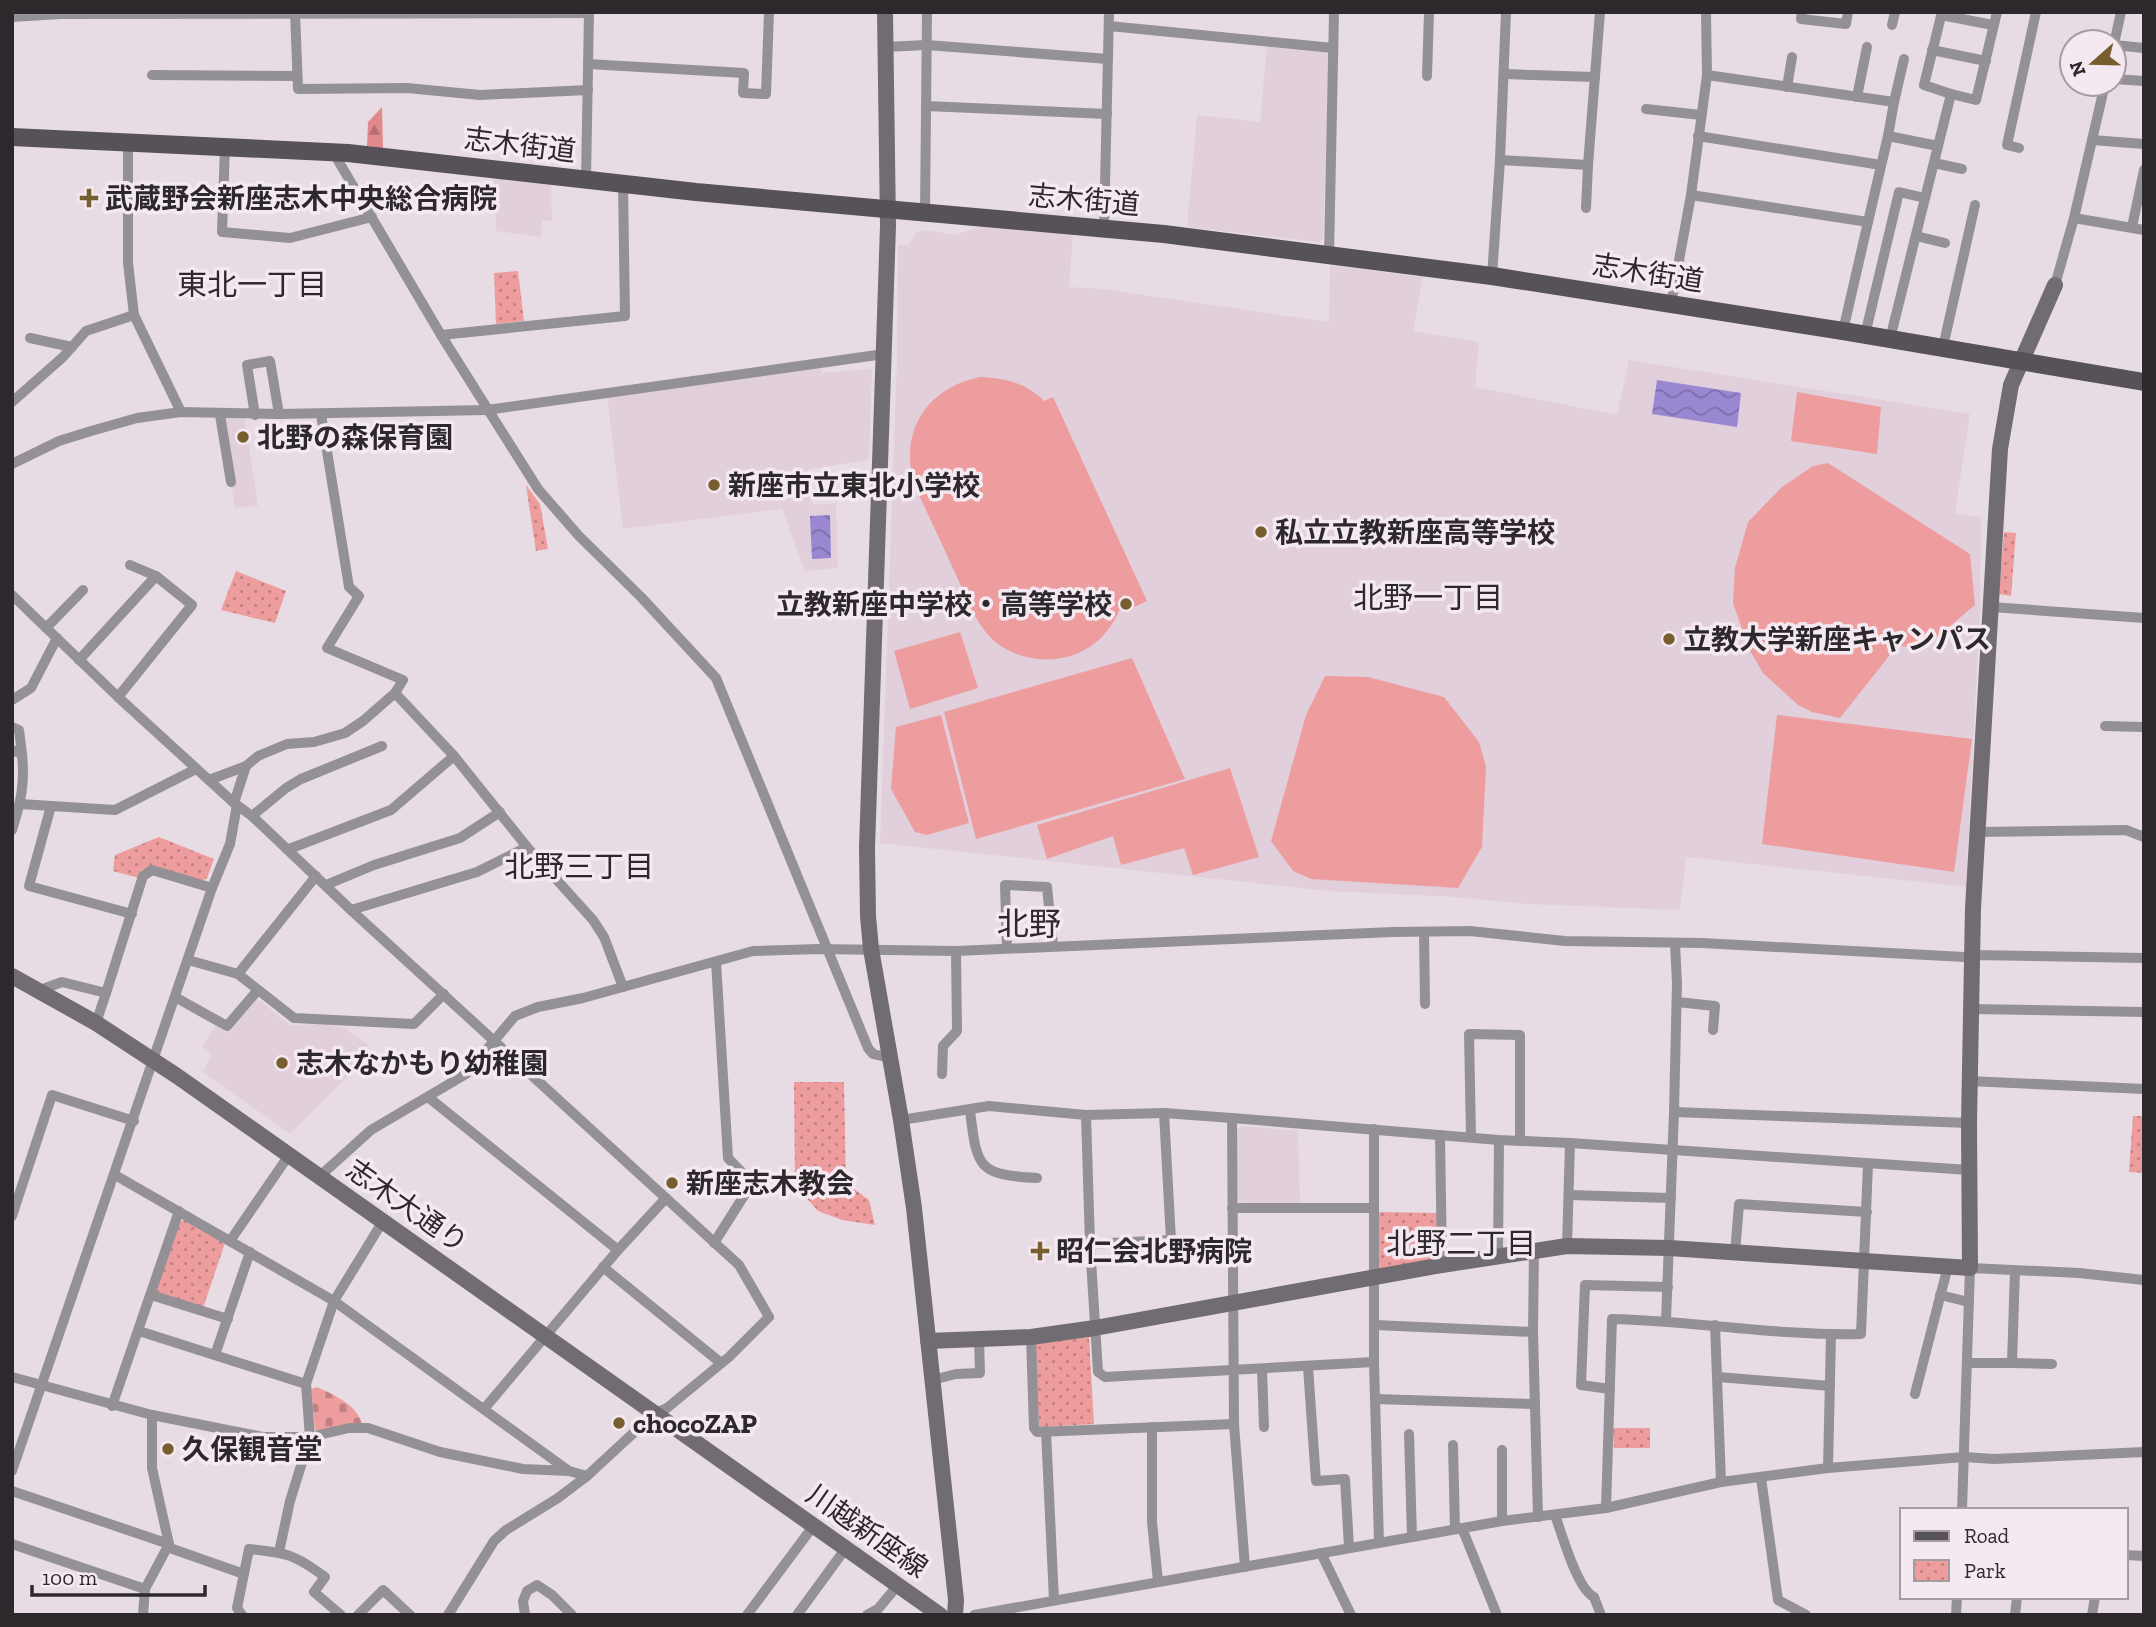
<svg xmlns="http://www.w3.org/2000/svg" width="2156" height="1627" font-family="'Zilla Slab','Noto Sans JP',serif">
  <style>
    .built { fill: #e1cfdb }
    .grass { fill: #ee9d9e }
    .forest { fill: url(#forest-firs) }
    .cemetery { fill: url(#cemetery-stones) }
    .park { fill: url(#park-dots) }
    .water { fill: url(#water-waves) }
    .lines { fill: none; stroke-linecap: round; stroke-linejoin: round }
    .street { stroke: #949196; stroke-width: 10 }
    .secondary { stroke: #706c72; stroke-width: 16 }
    .primary { stroke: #575159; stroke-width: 18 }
    .poi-dot { fill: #775e2f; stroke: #f5e9f1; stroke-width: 2.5 }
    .labels { text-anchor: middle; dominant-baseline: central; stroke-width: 7; stroke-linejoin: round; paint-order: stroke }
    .street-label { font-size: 28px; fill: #2c282b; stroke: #f5e9f1 }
    .poi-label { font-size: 28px; font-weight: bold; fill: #2c282b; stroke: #f5e9f1; text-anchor: start }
    .neighbourhood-label { font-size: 30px; fill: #2c282b; stroke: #f5e9f1 }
    .quarter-label { font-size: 32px; fill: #2c282b; stroke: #f5e9f1 }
  </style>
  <defs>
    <pattern id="forest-firs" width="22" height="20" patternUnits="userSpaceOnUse" patternTransform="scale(1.75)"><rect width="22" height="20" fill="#e2898b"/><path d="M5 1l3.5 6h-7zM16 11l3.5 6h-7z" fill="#b77072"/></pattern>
    <pattern id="cemetery-stones" width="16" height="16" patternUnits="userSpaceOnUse" patternTransform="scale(1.75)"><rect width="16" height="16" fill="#ee9d9e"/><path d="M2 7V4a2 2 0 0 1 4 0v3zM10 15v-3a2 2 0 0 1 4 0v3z" fill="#c18081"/></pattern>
    <pattern id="park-dots" width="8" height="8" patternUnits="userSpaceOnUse" patternTransform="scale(1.75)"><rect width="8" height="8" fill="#ee9d9e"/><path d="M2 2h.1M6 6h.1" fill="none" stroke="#c18081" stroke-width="1.8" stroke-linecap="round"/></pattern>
    <pattern id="water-waves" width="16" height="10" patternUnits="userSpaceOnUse" patternTransform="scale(1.75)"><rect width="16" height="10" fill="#9987d1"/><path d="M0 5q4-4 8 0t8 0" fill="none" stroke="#7d6eaa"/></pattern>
  </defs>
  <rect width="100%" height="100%" fill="#e8dce4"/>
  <g class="built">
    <polygon points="1267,46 1325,51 1329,55 1323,239 1319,242 1187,227 1197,115 1260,122"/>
    <polygon points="494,176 551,183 552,221 542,220 541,237 496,231"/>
    <polygon points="983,226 1073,234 1069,287 1103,289 1329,322 1330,265 1423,277 1413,331 1479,342 1475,387 1617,415 1629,360 1970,414 1955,513 1981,517 1980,613 1967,862 1968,887 1686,857 1680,910 1527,904 1455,897 1329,891 880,843 897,359 898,245 908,245 917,232 927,230 955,235"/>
    <polygon points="821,367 822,373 872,369 869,460 808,469 813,505 836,503 838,568 805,571 782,509 623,529 607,397"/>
    <polygon points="244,414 258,506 235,508 220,415"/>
    <polygon points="258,999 290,1025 326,1024 345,1028 368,1045 347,1077 290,1134 203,1072 212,1054 202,1047 215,1026 228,1033 253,1000"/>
    <polygon points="1241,1126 1298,1131 1300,1203 1242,1203 1238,1200 1236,1130"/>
  </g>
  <g class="grass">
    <path d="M980,377C1005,378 1026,383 1044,401L1053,397L1147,601L1132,608L1124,594C1119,620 1102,644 1076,654C1048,665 1013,659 991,638C975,622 966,597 957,577C943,546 928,515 914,484C899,432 926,388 980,377Z"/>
    <polygon points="1797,392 1881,407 1877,454 1791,441"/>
    <polygon points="1828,463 1970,554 1975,605 1924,648 1897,646 1840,718 1812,712 1798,705 1763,673 1749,649 1733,603 1735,568 1748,522 1782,487 1813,466"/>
    <polygon points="960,632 978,688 910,709 894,651"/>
    <polygon points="1132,658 1185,779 976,839 944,712"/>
    <polygon points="1325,676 1368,677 1444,697 1479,742 1486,767 1482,847 1458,888 1311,879 1293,871 1271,841 1306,715"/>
    <polygon points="941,715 969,823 927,835 915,832 891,789 896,727"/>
    <polygon points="1777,715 1972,739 1954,872 1762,844"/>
    <polygon points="1230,768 1259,857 1193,875 1184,848 1121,865 1113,836 1047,859 1037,825"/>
  </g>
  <polygon class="forest" points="382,107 383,149 367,146 368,122"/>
  <path class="cemetery" d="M317,1387C336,1396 356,1404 363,1425L318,1432L315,1429L311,1389Z"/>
  <g class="park">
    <polygon points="518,271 524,321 496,324 494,273"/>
    <polygon points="526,485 540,504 548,549 536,551"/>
    <polygon points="2004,532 2016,533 2011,596 1999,594"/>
    <polygon points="236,571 286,591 275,623 221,610"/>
    <polygon points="159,837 214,859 207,878 202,881 154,866 142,870 139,878 113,871 115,855"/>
    <polygon points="794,1082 844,1082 846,1183 869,1200 875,1225 842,1220 818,1211 795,1185"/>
    <polygon points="2133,1116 2144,1116 2144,1173 2129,1172"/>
    <polygon points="1379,1212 1437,1213 1437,1262 1378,1272"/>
    <polygon points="184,1220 225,1243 203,1308 156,1293 179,1222"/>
    <polygon points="1089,1337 1094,1424 1039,1427 1035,1344"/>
    <polygon points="1613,1428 1650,1428 1650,1448 1614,1448"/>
  </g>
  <g class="water">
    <polygon points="1657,380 1741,393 1737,427 1652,414"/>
    <polygon points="830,515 831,558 812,559 810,516"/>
  </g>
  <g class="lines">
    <g class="street">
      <polyline points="295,12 298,89 407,88 480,95 588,90"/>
      <polyline points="1802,12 1801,19 1846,24 1848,12"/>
      <polyline points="1942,12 1924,85 1951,94"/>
      <polyline points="1941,15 1993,25"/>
      <polyline points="12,17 61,14 589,13"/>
      <polyline points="1892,25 1895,12"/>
      <polyline points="1109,26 1333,48"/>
      <polyline points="2114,44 2121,12"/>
      <polyline points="2114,45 2144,48"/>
      <polyline points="885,47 927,45 1108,59"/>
      <polyline points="1932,50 1986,61"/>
      <polyline points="588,64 744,73 743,93 766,94 769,12"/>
      <polyline points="1505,74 1595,77"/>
      <polyline points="152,75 297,76"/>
      <polyline points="1707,75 1894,102 1888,136 1938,146"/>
      <polyline points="1427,76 1429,12"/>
      <polyline points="2114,79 2144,81"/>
      <polyline points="1787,87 1792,57"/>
      <polyline points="1857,97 1867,47"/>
      <polyline points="1894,102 1904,59"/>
      <polyline points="926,106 1107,114"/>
      <polyline points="1646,109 1701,115"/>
      <polyline points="1698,136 1881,165"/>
      <polyline points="2092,140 2144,144"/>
      <polyline points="128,142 128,263 134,315 181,412"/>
      <polyline points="225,146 222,232 290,238 372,217"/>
      <polyline points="2019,148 2007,145 2036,12"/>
      <polyline points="333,152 441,335 538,489 579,536 641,597 716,678 868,1048 873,1054 890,1058"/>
      <polyline points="1500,160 1588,165 1600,12"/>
      <polyline points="1934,163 1962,169"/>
      <polyline points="586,179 589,12"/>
      <polyline points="1691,195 1868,222 1888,136"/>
      <polyline points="1586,208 1588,165"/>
      <polyline points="925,212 927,12"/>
      <polyline points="2074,218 2144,230"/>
      <polyline points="2132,227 2144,170"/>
      <polyline points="1104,228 1109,12"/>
      <polyline points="1916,236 1945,243"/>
      <polyline points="1329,255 1334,12"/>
      <polyline points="1492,276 1500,160 1506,12"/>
      <polyline points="2055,285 2074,218 2105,84"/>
      <polyline points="1671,304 1691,195 1707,75 1706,12"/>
      <polyline points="1843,331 1868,222"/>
      <polyline points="441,335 625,316 623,183"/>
      <polyline points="1865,335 1899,192 1925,198"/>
      <polyline points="30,338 72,347"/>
      <polyline points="1890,339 1951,94 1976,100 1997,12"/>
      <polyline points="1943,347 1975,205"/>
      <polyline points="12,402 63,357 86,331 134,315"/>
      <polyline points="321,414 349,587 359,596 327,648 403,680 395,693"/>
      <polyline points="220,415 231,482"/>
      <polyline points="255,415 247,365 270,361 279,414"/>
      <polyline points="12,464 59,441 91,431 137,418 181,412 279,414 487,410 884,354"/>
      <polyline points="130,565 156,576"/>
      <polyline points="12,595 118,697 234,803 252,816 351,910 739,1265 769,1317 729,1357 667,1408 655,1413 587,1476 558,1498 506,1530 494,1541 448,1615"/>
      <polyline points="1991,607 2144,618"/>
      <polyline points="46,628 83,590"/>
      <polyline points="79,660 156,576 192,605 118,697"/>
      <polyline points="12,700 31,688 57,638"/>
      <polyline points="2105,726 2144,727"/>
      <polyline points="12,727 19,730 22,754"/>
      <path d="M12,750L22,754C25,783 21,802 12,830"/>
      <polyline points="209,780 246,766 258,756 287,744 314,742 345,733 363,721 395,693 454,756 527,847 593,920 604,937 623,987"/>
      <polyline points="234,803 246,766"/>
      <polyline points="20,804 115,810 196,769"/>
      <polyline points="51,806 29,886 132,914"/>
      <polyline points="252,816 286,788 301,779 382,746"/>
      <polyline points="1977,832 2126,830 2144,837"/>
      <polyline points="289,849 391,810 454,756"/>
      <polyline points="326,885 374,865 460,838 500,812"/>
      <polyline points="351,910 477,872 527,847"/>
      <polyline points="1424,932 1425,1004"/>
      <polyline points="1007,948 1005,885 1047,887 1053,946"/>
      <polyline points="188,960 238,974 294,1018 414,1024 444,994"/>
      <polyline points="238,974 316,876"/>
      <polyline points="40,990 62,982 106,993 143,876 152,870 212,888"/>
      <polyline points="175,997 227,1026 257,991"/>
      <polyline points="1677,1002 1715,1006 1713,1030"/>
      <polyline points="1970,1009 2144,1012"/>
      <polyline points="96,1023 106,993"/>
      <polyline points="942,1074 943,1046 957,1031 956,951"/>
      <polyline points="1969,1081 2144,1089"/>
      <polyline points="428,1097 618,1250"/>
      <path d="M970,1111C977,1167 977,1175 1037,1178"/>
      <polyline points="1674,1112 1969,1123"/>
      <polyline points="1232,1118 1164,1113 1171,1240 1090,1244 1098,1372 1105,1377 1374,1362"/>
      <polyline points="901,1120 989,1106 1086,1115"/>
      <polyline points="1374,1129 1374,1362 1379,1542"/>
      <polyline points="1440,1135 1442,1265"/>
      <polyline points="1471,1137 1469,1034 1520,1035 1520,1141"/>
      <polyline points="115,1175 334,1301 569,1471"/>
      <polyline points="320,1176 371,1130 466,1074 515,1016 538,1007 583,998 753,951 818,949 956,951 1393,932 1470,931 1565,941 1702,943 1964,957 1971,955 2144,958"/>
      <polyline points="1569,1195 1671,1198"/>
      <polyline points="1232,1208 1374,1208"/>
      <polyline points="12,1216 52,1095 134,1121"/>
      <polyline points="230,1241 289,1155"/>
      <polyline points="714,1243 752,1183 728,1158 716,962"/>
      <polyline points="1090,1244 1086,1115 1164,1113"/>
      <polyline points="1567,1246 1570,1143"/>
      <polyline points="1534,1250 1533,1332 1538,1517"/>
      <polyline points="1735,1253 1739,1204 1867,1212"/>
      <polyline points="1498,1255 1499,1140"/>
      <polyline points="603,1267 721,1363"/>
      <polyline points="151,1295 228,1319"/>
      <polyline points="1940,1295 1969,1302"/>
      <polyline points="1666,1320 1674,1112 1677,983 1675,944"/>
      <polyline points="1375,1325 1533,1332"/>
      <polyline points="1715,1325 1721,1482"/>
      <polyline points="139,1331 306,1384"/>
      <polyline points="1031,1337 1034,1428 1037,1432 1234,1424"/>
      <polyline points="215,1355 250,1252"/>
      <polyline points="1967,1363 2012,1363 2015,1270"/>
      <polyline points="2012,1363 2052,1364"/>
      <polyline points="1308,1367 1316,1481 1345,1479 1349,1547"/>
      <polyline points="1262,1370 1264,1427"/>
      <polyline points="12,1377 152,1415 263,1437 310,1437 349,1428 368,1428 440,1452 523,1469 569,1471 587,1476"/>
      <polyline points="1718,1377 1830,1386"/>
      <polyline points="932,1380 956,1374 980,1373 979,1340"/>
      <polyline points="1610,1389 1581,1385 1585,1285 1668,1287"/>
      <polyline points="1915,1394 1948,1266"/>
      <polyline points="1376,1399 1535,1404"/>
      <polyline points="112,1406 179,1211"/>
      <polyline points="484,1409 618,1250 666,1198"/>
      <polyline points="1152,1427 1152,1522 1158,1581"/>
      <polyline points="1046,1431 1054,1600"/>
      <polyline points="1409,1434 1412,1537"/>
      <polyline points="1453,1445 1455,1529"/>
      <polyline points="1828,1468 1831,1335"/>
      <polyline points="12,1471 212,888 230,844 237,805"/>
      <polyline points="1761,1478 1778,1600 1806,1615"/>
      <polyline points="12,1491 169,1544"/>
      <path d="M1606,1508L1612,1319C1695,1321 1778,1336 1861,1334L1868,1164"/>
      <polyline points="1962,1510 1970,1268 2079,1273 2144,1280"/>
      <path d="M1555,1515C1562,1534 1577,1589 1594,1597L1601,1615"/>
      <polyline points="1502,1521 1502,1450"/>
      <polyline points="1462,1528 1497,1615"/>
      <polyline points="12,1544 145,1589"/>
      <polyline points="167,1547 244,1574"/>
      <polyline points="279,1552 290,1501 310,1437 306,1384 334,1301 383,1221"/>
      <polyline points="1321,1553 1351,1615"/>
      <polyline points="2126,1555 2144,1556"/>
      <polyline points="1245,1567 1234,1424 1232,1118 1499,1140 1570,1143 1969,1170"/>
      <polyline points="143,1615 145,1589 169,1544 152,1468 152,1415"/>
      <path d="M242,1615L237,1608L249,1549C287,1553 294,1554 325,1577L314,1592L341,1615"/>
      <polyline points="358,1615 383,1590 410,1615"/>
      <polyline points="525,1615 523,1601 527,1591 537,1585 552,1595 572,1615"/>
      <polyline points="747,1615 814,1525"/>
      <polyline points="797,1615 846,1548"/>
      <polyline points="867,1615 878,1609 898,1585"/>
      <polyline points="974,1615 1502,1521 1606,1508 1721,1482 1828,1468 1964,1457 1994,1459 2144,1452"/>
      <polyline points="1956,1615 1957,1597"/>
      <polyline points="2015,1615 2017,1597"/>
      <polyline points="2092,1615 2095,1597"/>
    </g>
    <g class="secondary">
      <polyline points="885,12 888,226 867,848 868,916 871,949 901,1120 914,1208 956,1600 955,1615"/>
      <polyline points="12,976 96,1023 177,1076 940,1615"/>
      <polyline points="928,1341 1031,1337 1095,1328 1442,1265 1567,1246 1669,1248 1970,1268 1969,1123 1973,908 2000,449 2011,385 2055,285"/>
    </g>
    <polyline class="primary" points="12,137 348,153 696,192 1164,234 1492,276 1843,331 2144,382"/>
  </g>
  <g class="poi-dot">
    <path d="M85.5 187.5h7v7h7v7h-7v7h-7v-7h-7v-7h7z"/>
    <circle cx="243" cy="437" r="7"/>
    <circle cx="714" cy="485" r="7"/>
    <circle cx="1261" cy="532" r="7"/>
    <circle cx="1126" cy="604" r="7"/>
    <circle cx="1669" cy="639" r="7"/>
    <circle cx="282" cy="1063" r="7"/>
    <circle cx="672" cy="1183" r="7"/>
    <path d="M1036.5 1240.5h7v7h7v7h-7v7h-7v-7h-7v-7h7z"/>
    <circle cx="619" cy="1423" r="7"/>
    <circle cx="168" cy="1449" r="7"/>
  </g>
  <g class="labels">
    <g class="street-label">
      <text transform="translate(520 145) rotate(7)">志木街道</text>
      <text transform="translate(1084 200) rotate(5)">志木街道</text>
      <text transform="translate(1648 273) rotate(9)">志木街道</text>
      <text transform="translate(407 1206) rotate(35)">志木大通り</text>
      <text transform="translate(867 1531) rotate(35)">川越新座線</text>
    </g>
    <g class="poi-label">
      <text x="105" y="198">武蔵野会新座志木中央総合病院</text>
      <text x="257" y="437">北野の森保育園</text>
      <text x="728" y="485">新座市立東北小学校</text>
      <text x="1275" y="532">私立立教新座高等学校</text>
      <text x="1112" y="604" text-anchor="end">立教新座中学校・高等学校</text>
      <text x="1683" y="639">立教大学新座キャンパス</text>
      <text x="296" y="1063">志木なかもり幼稚園</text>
      <text x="686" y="1183">新座志木教会</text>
      <text x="1056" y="1251">昭仁会北野病院</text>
      <text x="633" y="1423">chocoZAP</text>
      <text x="182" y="1449">久保観音堂</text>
    </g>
    <g class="neighbourhood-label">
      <text x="252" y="285">東北一丁目</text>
      <text x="1428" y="598">北野一丁目</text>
      <text x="579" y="867">北野三丁目</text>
      <text x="1461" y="1244">北野二丁目</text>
    </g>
    <g class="quarter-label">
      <text x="1029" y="924">北野</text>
    </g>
  </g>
  <rect width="2156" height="1627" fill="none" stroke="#2c282b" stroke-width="28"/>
  <rect x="1900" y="1508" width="228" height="91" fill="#f5e9f1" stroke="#a59ca2" stroke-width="2"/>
  <rect x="1914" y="1531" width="35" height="10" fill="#575159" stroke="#a59ca2" stroke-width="2"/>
  <text x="1964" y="1543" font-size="21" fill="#2c282b">Road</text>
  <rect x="1914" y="1560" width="35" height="21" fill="url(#park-dots)" stroke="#a59ca2" stroke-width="2"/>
  <text x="1964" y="1578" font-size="21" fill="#2c282b">Park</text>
  <g transform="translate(2093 63) rotate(250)"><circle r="33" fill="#f5e9f1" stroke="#a59ca2" stroke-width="2"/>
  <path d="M0-5L12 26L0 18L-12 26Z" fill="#775e2f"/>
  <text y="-10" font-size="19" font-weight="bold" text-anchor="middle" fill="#2c282b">N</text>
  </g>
  <path d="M32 1585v10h173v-10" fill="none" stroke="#2c282b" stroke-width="3.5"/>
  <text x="42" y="1585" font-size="21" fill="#2c282b" stroke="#f5e9f1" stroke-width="5" paint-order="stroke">100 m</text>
</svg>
